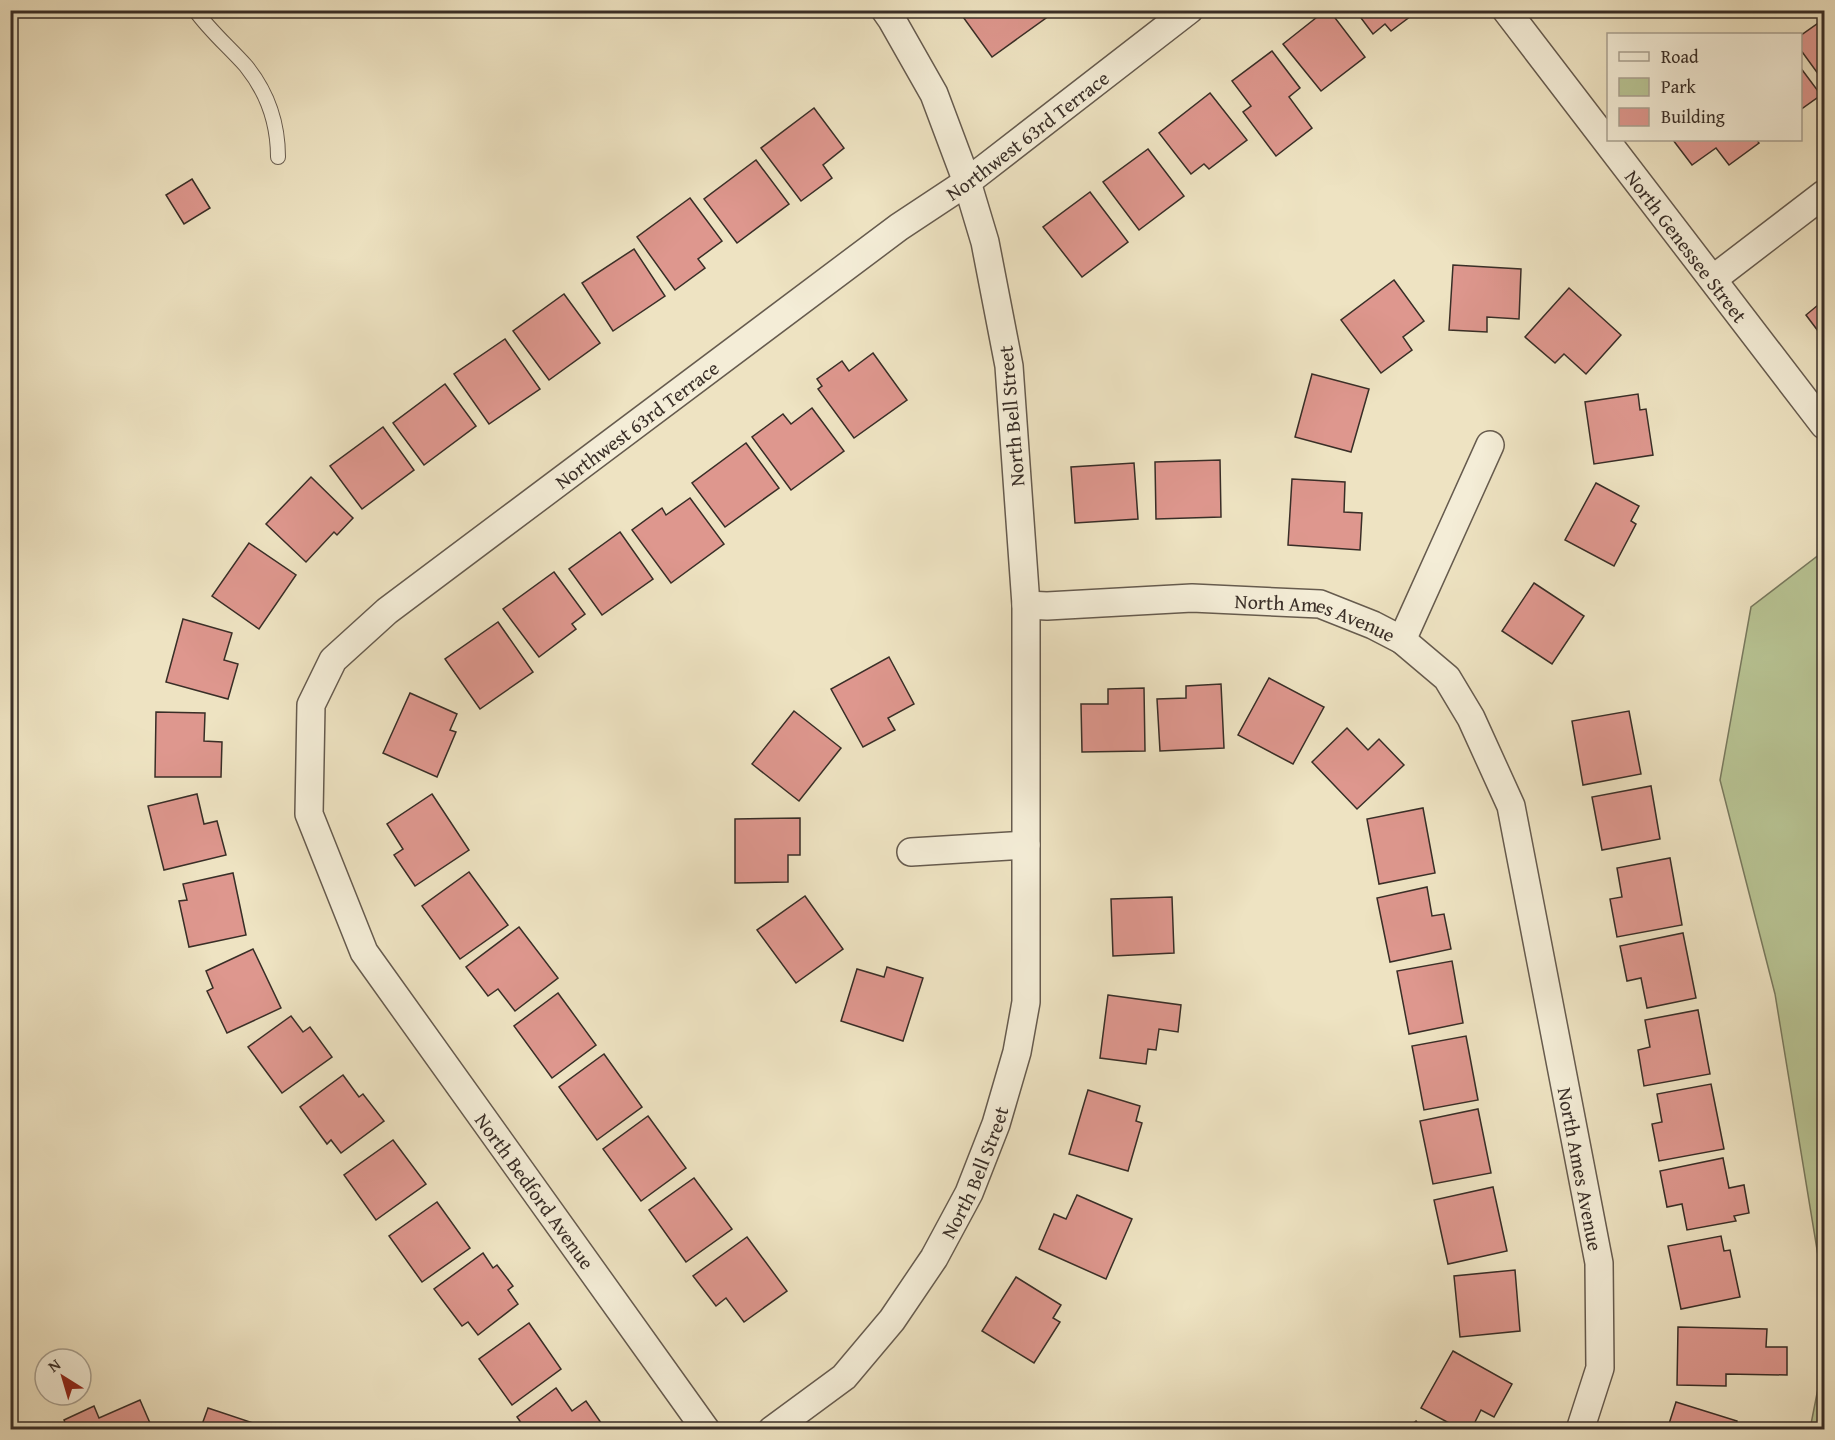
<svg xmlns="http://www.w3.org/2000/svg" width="1835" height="1440" font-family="'Gentium Book Plus',serif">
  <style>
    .green { fill: #b8c494; stroke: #78795e; stroke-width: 1.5 }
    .building { fill: #de978e; stroke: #392e27; stroke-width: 1.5 }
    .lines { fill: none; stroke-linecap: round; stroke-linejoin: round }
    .lane-casing { stroke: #665b4e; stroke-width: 16 }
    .street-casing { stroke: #665b4e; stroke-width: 30 }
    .lane { stroke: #f4edd7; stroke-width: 14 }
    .street { stroke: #f4edd7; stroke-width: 27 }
    .labels { text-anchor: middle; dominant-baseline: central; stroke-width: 5; stroke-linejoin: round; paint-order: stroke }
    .street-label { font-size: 20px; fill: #392e27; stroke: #f4edd7 }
  </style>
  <rect width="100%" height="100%" fill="#eee3c2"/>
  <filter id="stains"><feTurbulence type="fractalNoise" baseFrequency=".00333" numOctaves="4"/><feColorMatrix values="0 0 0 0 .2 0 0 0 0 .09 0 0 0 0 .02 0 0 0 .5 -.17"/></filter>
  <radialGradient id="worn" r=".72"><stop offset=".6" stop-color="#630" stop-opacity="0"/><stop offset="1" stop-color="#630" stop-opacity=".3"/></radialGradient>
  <g class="green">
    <polygon points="1824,551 1824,1292 1775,994 1720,780 1751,607"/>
    <polygon points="1824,1358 1824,1429 1810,1429"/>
  </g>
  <g class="building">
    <polygon points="958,10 1040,10 1046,18 992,57"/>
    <polygon points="1326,10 1329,10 1365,57 1321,91 1283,44"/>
    <polygon points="1355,10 1419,10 1391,31 1385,24 1373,34"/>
    <polygon points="1824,19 1824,82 1800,49 1800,36"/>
    <polygon points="1272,51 1300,88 1289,97 1312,128 1276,156 1243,112 1251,106 1232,81"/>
    <polygon points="1800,67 1821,95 1800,110"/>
    <polygon points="1210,93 1247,140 1209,169 1204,164 1191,174 1159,133"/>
    <polygon points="814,108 844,148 823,165 832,178 801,201 761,148"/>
    <polygon points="1673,140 1757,140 1759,143 1729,165 1716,148 1692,165"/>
    <polygon points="1148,149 1184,196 1139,230 1103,182"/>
    <polygon points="756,160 789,204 737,243 704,199"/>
    <polygon points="192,179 210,208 184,224 166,195"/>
    <polygon points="1090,192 1128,242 1082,277 1043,227"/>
    <polygon points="690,198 722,241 698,259 705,268 675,290 637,237"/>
    <polygon points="634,249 665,296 613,331 582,283"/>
    <polygon points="1453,265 1521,269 1519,319 1487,317 1487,332 1449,330"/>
    <polygon points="1394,280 1424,321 1403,337 1412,350 1381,373 1341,320"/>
    <polygon points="1569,288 1621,335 1586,374 1564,354 1555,363 1525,337"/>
    <polygon points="564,294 600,343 549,380 513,331"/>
    <polygon points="1824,300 1824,339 1806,315"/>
    <polygon points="505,339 540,389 489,424 454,374"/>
    <polygon points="873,353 907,400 854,438 818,389 822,386 817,379 842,361 849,371"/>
    <polygon points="1312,374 1369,389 1351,452 1295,437"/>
    <polygon points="445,384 476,426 424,465 393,423"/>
    <polygon points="1638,394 1640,410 1646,409 1653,455 1594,464 1585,402"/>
    <polygon points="812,408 844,451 791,490 752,437 783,414 791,424"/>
    <polygon points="383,427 414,470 362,509 330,466"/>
    <polygon points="746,443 779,488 725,527 692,483"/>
    <polygon points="1220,460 1221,517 1156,519 1155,462"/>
    <polygon points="1134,463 1138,519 1075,523 1071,467"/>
    <polygon points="311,477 353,518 337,535 334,532 306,562 266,524"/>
    <polygon points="1292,479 1345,482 1344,512 1362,513 1360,550 1288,545"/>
    <polygon points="1596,483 1639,506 1631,521 1636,524 1614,566 1565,540"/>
    <polygon points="690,498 724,544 671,583 632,530 662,508 666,515"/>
    <polygon points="620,532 653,579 602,615 569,569"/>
    <polygon points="249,543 296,575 259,629 212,596"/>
    <polygon points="554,572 585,614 572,624 576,629 539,657 503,609"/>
    <polygon points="1534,583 1584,616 1552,664 1502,631"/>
    <polygon points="183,619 232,633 224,660 238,664 228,699 166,682"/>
    <polygon points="498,622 533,672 480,709 445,659"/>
    <polygon points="889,657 914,704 888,718 895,730 863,747 831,689"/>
    <polygon points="1269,678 1324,707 1293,764 1238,735"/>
    <polygon points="1221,684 1224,748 1160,751 1157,699 1186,698 1186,686"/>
    <polygon points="1144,688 1145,751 1082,752 1081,704 1108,704 1108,689"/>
    <polygon points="410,693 457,714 450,730 456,732 437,777 383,753"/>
    <polygon points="794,711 841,748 799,801 752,764"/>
    <polygon points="1629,711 1641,774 1583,785 1572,721"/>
    <polygon points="156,712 205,713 204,741 222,742 221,777 155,777"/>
    <polygon points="1347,728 1368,750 1379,739 1404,765 1357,809 1312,762"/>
    <polygon points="1651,786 1660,839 1602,850 1592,797"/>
    <polygon points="197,794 204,824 217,821 226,855 164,870 148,806"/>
    <polygon points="432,794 469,850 415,886 394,855 403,849 387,824"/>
    <polygon points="1423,808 1435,873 1379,884 1367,819"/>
    <polygon points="800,818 800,855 788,855 788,882 735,883 735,819"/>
    <polygon points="1670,858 1682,925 1617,937 1610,899 1622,897 1617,868"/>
    <polygon points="469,872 508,925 460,959 422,906"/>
    <polygon points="233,873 246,935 189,947 179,901 187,900 183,884"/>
    <polygon points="1427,887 1432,916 1444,914 1451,949 1390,962 1377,898"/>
    <polygon points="805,896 843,949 796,983 757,930"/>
    <polygon points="1172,897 1174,953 1113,956 1111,899"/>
    <polygon points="519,927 558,978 515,1011 498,989 488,996 466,967"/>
    <polygon points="1683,933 1696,998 1647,1008 1641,978 1627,981 1620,946"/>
    <polygon points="253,949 281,1008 227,1033 207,991 213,988 206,971"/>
    <polygon points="1452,961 1463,1023 1409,1034 1397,971"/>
    <polygon points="887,967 923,978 903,1041 841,1021 857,969 884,977"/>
    <polygon points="558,993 596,1045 552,1078 514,1026"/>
    <polygon points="1108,995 1181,1005 1178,1032 1159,1029 1156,1050 1148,1049 1146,1064 1100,1058"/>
    <polygon points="1698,1010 1710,1074 1644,1086 1638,1050 1650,1047 1645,1020"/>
    <polygon points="291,1016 303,1032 310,1027 332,1057 282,1093 248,1047"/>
    <polygon points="1466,1036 1478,1100 1424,1110 1412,1046"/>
    <polygon points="604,1054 642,1107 597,1140 559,1087"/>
    <polygon points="343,1075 359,1097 363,1094 384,1121 341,1153 331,1140 327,1144 300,1107"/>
    <polygon points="1711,1084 1724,1149 1659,1161 1652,1124 1662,1122 1657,1094"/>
    <polygon points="1088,1090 1140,1106 1136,1121 1142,1123 1128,1171 1069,1154"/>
    <polygon points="1478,1109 1491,1173 1433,1184 1420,1121"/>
    <polygon points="648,1116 686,1168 641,1201 603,1149"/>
    <polygon points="393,1140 426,1184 376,1220 344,1175"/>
    <polygon points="1723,1158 1729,1188 1744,1185 1749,1213 1734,1216 1736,1221 1687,1230 1682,1204 1667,1207 1660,1171"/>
    <polygon points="694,1178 732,1229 686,1262 649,1210"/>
    <polygon points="1493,1187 1507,1251 1448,1264 1434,1200"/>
    <polygon points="1077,1195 1132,1219 1106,1279 1039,1249 1054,1214 1066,1219"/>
    <polygon points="437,1202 470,1248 422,1282 389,1236"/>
    <polygon points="1721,1236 1724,1251 1730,1250 1740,1297 1681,1309 1668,1246"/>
    <polygon points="747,1237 787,1291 744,1322 726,1298 716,1306 693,1276"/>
    <polygon points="483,1253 493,1268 497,1265 513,1286 508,1290 518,1304 478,1335 468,1322 462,1326 434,1289"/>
    <polygon points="1515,1270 1520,1331 1460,1337 1454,1276"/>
    <polygon points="1016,1277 1061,1305 1053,1318 1060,1322 1034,1363 982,1331"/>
    <polygon points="529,1323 561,1369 512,1405 479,1359"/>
    <polygon points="1678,1327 1767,1329 1766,1347 1787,1347 1787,1375 1726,1374 1726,1386 1677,1385"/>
    <polygon points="1453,1351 1512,1384 1494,1417 1481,1410 1471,1430 1462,1430 1421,1408"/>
    <polygon points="556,1388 572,1411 586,1401 606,1430 526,1430 517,1417"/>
    <polygon points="140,1400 153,1430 68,1430 64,1420 94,1406 99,1418"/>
    <polygon points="1676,1402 1737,1421 1735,1430 1667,1430"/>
    <polygon points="208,1408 274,1430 200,1430"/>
    <polygon points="1416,1421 1423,1430 1405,1430"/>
  </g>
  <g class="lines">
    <defs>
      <path id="lane" d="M195,10C210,31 229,47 246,66C267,92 278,124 278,157"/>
      <g id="street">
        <path id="s1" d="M1506,10L1824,425"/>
        <polyline points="1713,279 1824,194"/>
        <path id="s2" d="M1026,605L1047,606L1192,598L1320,604L1373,625L1402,640L1447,678L1471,718L1511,806L1599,1263L1600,1368L1580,1430"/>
        <polyline points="1402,640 1490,445"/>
        <polyline points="911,852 1026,845"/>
        <path id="s3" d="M706,1430L364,952L309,814L311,705L333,660L387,611L899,227L967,182L1189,10"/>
        <path id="s4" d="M772,1430L844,1377L892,1320L934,1258L969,1193L996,1124L1017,1052L1026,1002V605L1009,366L985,242L967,182L934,94L892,20L885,10"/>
      </g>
    </defs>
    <use href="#lane" class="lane-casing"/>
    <use href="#street" class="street-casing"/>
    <use href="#lane" class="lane"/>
    <use href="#street" class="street"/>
  </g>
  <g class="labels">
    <g class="street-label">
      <text stroke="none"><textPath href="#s3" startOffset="1766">Northwest 63rd Terrace</textPath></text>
      <text stroke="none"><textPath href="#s1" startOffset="297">North Genessee Street</textPath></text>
      <text transform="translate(1011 416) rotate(-95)">North Bell Street</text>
      <text stroke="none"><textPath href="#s3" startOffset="1280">Northwest 63rd Terrace</textPath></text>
      <text stroke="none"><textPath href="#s2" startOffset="292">North Ames Avenue</textPath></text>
      <text stroke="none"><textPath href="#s2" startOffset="956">North Ames Avenue</textPath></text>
      <text stroke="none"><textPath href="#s4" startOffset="334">North Bell Street</textPath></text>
      <text transform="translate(535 1191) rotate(54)">North Bedford Avenue</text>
    </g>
  </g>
  <rect width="1835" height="1440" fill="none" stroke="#eee3c2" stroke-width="36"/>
  <rect x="12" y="12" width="1811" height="1416" fill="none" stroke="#392e27" stroke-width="3"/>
  <rect x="18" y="18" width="1799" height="1404" fill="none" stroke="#392e27" stroke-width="1.5"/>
  <rect x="1607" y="33" width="195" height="108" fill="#f4edd7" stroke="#a9a191" stroke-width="1.5"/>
  <rect x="1619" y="52" width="30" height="9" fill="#f4edd7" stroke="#a9a191" stroke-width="1.5"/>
  <text x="1661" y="63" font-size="18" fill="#392e27">Road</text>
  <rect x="1619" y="78" width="30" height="18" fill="#b8c494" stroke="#a9a191" stroke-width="1.5"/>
  <text x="1661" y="93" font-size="18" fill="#392e27">Park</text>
  <rect x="1619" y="108" width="30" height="18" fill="#de978e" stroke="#a9a191" stroke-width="1.5"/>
  <text x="1661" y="123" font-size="18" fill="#392e27">Building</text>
  <g transform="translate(63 1377) rotate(323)"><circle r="28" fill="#f4edd7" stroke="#a9a191" stroke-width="1.5"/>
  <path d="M0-4.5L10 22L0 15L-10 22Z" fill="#8f2418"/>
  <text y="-9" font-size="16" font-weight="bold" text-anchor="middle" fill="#392e27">N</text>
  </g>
  <rect width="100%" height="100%" filter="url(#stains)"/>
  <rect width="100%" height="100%" fill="url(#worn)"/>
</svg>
